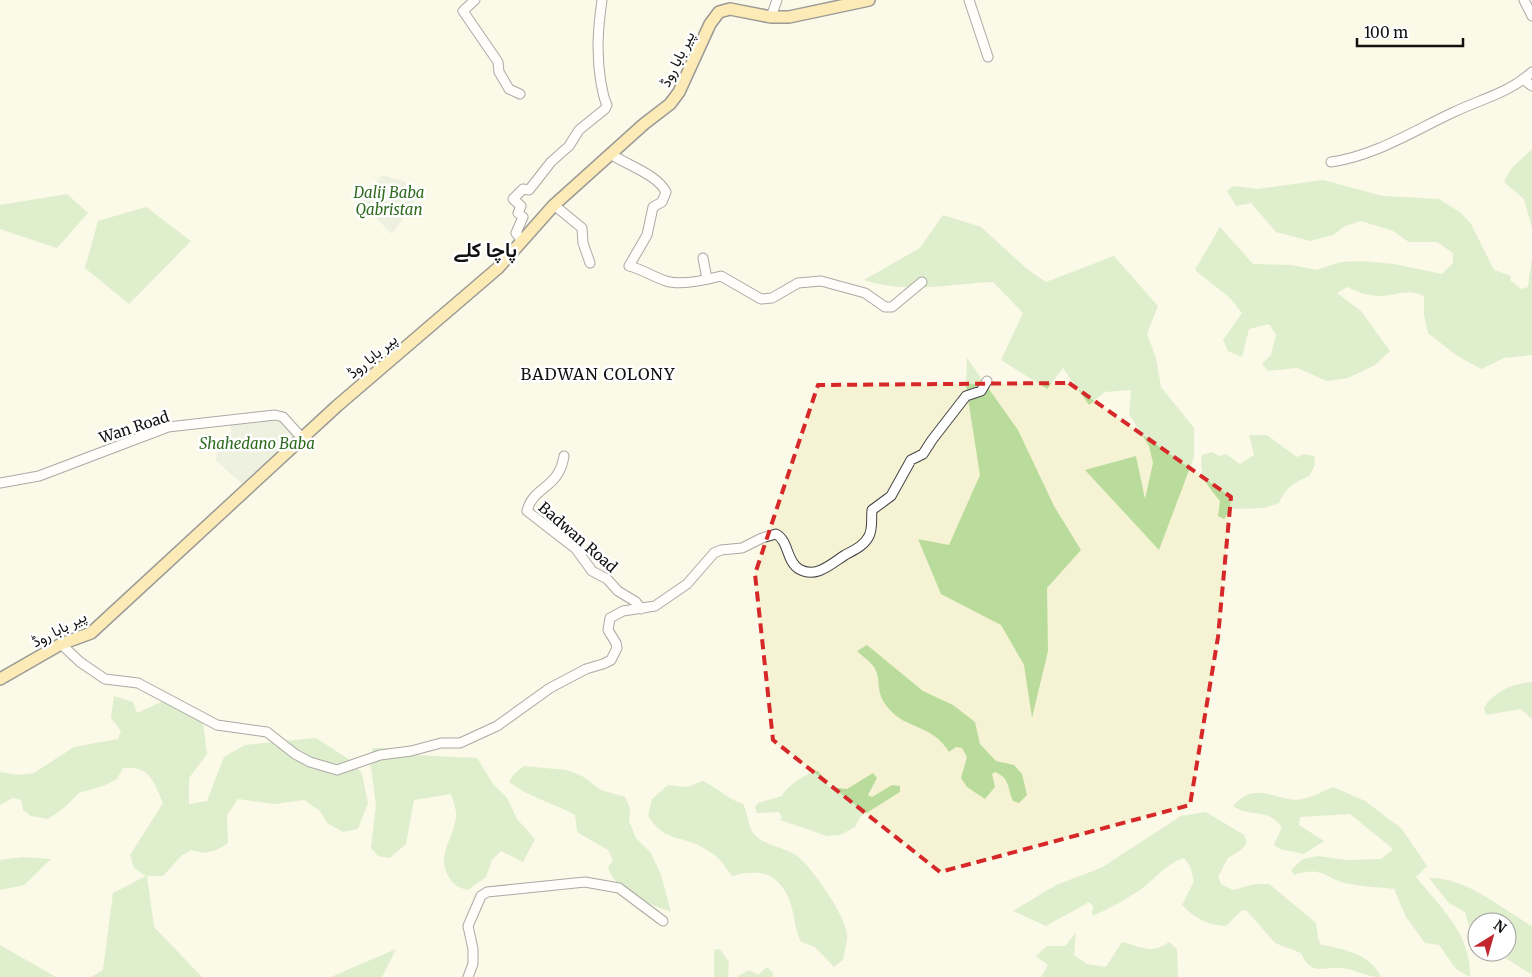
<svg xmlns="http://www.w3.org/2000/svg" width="1532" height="977" font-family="Merriweather,Vazirmatn,serif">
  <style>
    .farmland { fill: #f6f3d4; fill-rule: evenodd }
    .forest { fill: #b9dc9c }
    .cemetery { fill: #d9e3c4 }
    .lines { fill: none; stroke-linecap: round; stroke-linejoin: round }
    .minor-casing { stroke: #444; stroke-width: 11 }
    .major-casing { stroke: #222; stroke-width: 14 }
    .minor { stroke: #fff; stroke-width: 9 }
    .major { stroke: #f9d66b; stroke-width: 11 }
    .marked { fill: none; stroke: #d62828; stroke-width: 4; stroke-dasharray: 10 6; stroke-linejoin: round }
    .labels { text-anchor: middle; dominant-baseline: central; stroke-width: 5; stroke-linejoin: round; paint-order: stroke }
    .street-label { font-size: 15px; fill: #111; stroke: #fff }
    .park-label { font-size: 15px; font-style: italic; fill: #2f6b1f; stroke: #fff }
    .neighbourhood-label { font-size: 16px; letter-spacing: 1px; fill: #111; stroke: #fff }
    .district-label { font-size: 20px; font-weight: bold; fill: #111; stroke: #fff }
  </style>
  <rect width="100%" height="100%" fill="#fffdf5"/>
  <path class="farmland" d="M0,0H1532V977H0ZM1477,922H1507V952H1477Z"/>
  <g class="forest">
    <polygon points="1532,149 1532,228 1524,199 1504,182 1510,170"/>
    <path d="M1323,180L1383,196L1439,199L1461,213L1471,224L1494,270L1511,276L1510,280L1521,289L1528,287L1532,257V355L1504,358L1481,369L1456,355L1428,333L1424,315V296C1407,288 1399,295 1381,296C1368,296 1358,292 1347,287L1337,293L1361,311L1390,351L1375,365L1348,378L1327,381L1297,368L1268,371L1262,364L1271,355L1276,335L1269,324L1249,329L1242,357L1228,351L1223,340L1242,313L1230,298L1195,270L1220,227L1253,264L1292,265L1316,270L1341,262L1362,261L1394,264L1442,274L1453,263V253L1437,242H1409L1393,231L1361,221L1345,226L1333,235L1310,241L1276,232L1251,203L1236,206L1227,191L1233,186L1258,189Z"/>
    <polygon points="67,194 88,213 57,248 0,229 0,205"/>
    <polygon points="146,207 191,241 129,304 85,268 98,221"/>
    <path d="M943,215L981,227L1027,269L1046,282L1114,256L1158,306L1147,334L1156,358L1161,387L1194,428V457L1159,550L1085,470L1136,456L1145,499L1153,463L1149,446L1129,414L1131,390L1105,392L1089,405L1063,368L1047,389L1001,360L1023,313L993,282C951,284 905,294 864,280L920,248Z"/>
    <polygon points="967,358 1018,430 1054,506 1081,550 1047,588 1048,651 1032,718 1024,665 1001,625 941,594 918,539 949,545 980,475 966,386"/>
    <path d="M1249,435H1267L1297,457L1304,454L1314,456L1315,465L1309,476C1294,483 1286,487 1279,503L1264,508L1231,509L1224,519L1218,516L1220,501C1208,487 1198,474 1202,455L1212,452L1219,456L1226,454L1240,464L1254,455Z"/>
    <path d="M867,645L923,691L953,705L975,722L980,744L996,761L1014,765L1022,774L1027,795L1019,803L1013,801C1007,787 1010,778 995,772L992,774L995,787L985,799L967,787L961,778L967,757L962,748L956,747L949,752C932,724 906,729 890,710C873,692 883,682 874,667C870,661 862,656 857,651Z"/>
    <path d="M1532,682V719L1521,709L1486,715L1484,708C1493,692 1514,683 1532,682Z"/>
    <path d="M114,696L133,702L137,713L163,701L203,722L207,754L189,778V804L207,801L224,757L245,745L316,738L353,762L362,774L368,803L358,829L343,832L327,823L320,811L304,800L275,804L238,799L227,815L228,843C215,852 206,855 191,850L182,855L163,876H147L154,927L202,977H91L103,970L113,893L146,876L134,868L130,855L163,803C154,782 150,765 123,768L117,779L103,786L79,793L64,808L48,819L31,816L23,810L21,800L13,798L0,805V772L18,775L34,773L74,747L118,739L121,731L111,718Z"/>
    <path d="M373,748H391L414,755L477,758L493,784L507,798L517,819L535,839L523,862L501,851L492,860L486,877L468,890C459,888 453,885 449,877C435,855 454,839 456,817C457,810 453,801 451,794L414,800L406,844L390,858L378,856L371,848L376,805L370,760Z"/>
    <path d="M524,766L567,770L582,776L601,790L625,797L630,808L629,821L636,838L651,853L661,875L671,912C648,903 616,893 608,867L613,860L608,850L577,832L575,815C554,803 528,797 509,782L514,774Z"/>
    <path d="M818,771L830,787L847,789L873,773L877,778L868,795L872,797L892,785L900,786V792L860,817L855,827L840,835L827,836L780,820L782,817L779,812L757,813L755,807L758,803L782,796C786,787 807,772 818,771Z"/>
    <path d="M703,781C718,788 727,799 743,804C747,811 749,828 753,833C765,847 783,846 797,856C812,867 845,915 847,934C848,942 844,952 843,960L834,967L815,947L801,942C795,930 795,920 792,908C783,876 763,867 733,876C727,871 725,866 721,861C717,856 710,852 705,849C682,834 666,844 648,816L652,799L668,785L687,787Z"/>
    <path d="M1333,787L1365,801L1402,829L1427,866L1416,877C1441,908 1471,934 1470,977L1456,969L1439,945L1425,943L1406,917L1394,889C1379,887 1364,887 1350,884C1324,880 1325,865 1294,875L1291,870L1303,859L1317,856L1348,860L1381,859L1393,849L1350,814L1300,817L1299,825L1324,841L1304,854L1280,849L1274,845L1282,827C1265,806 1252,819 1233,806C1258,778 1276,804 1303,799C1313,797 1324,791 1333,787Z"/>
    <path d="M1206,812L1244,835L1247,843L1241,850L1228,858L1218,877L1221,884L1233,890L1255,884H1269L1316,923L1318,938L1321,945C1342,948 1372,955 1381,977C1367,977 1356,970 1343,968C1323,966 1311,977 1301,953L1275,943L1246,910L1241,911L1226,926C1208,925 1194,918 1182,905L1194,881L1190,866L1184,858C1167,863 1155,879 1140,890C1125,900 1109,909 1092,916L1093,906L1089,902L1046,926L1013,911L1056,885L1101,868L1181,816Z"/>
    <polygon points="22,857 51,859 24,885 0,890 0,860"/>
    <path d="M1429,878C1466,877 1501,908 1532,926V975L1504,957L1487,952H1507V922H1477V945L1472,939L1465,912L1449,903Z"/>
    <path d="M1076,933L1074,955L1087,964L1106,967L1122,942C1142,947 1151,955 1169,942L1177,949L1178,977H1041L1048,965L1036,956L1047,946H1065Z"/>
    <polygon points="0,945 56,977 0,977"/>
    <polygon points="396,949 382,977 331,977"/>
    <polygon points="720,949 729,962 728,977 714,977 714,950"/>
    <polygon points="767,967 773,973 773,977 737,977 749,970 758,975"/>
  </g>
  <g class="cemetery">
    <polygon points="382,175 405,182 419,195 392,234 360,202"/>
    <polygon points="275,415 302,438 247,488 215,460 224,436 232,434 228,422"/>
  </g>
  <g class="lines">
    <defs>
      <g id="minor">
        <polyline points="475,0 463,11 498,62 499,72 509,89 520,94"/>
        <polyline points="969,0 988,57"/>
        <polyline points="1524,0 1532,16"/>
        <polyline points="771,17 777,0"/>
        <polyline points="1523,79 1532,86"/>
        <path d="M611,154C626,165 657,174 666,192L662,202L653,207L647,235L629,266C642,269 653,277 666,281C681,286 706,280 721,276L761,299L772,298L798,283L821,281L865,293L885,307H892L922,282"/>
        <path d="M1331,162C1375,156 1415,130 1454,112C1481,99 1509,93 1532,72"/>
        <polyline points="554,205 582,228 583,243 590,263"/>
        <path d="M522,241L516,233L523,217L518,213L521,206L513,199L523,189L529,190L551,162L569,146L579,130L605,109L607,105C603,97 603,91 601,83C596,54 598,28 602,0"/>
        <polyline points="703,258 707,279"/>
        <path d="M564,456C559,489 533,486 527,511L576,549L592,571L607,579L618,591L636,602L641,609"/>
        <polyline points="0,483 39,476 168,427 275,415 283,417 302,438"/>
        <path d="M61,644L80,662L105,679L138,683L217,725L267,732L295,754L310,762L337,770L380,755L411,751L441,743H460L497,726L550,688L586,669L603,664L611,660L617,648L616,643L608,630L610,618L623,611L655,606L687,584L714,553L721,550L742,548L762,538L776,534C789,541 786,561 799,569C816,579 831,564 845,555C854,550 864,546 869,536C873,528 871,519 872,510L891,496L911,460L923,454L932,440L966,396L981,391L987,381"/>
        <polyline points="468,977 473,964 473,949 468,926 481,896 487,892 585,882 619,888 663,921"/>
      </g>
      <polyline id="major" points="0,679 61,644 91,633 337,406 498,268 554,205 644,124 670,104 679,92 710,24 719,12 730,9 771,17 789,17 869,0"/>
    </defs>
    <use href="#minor" class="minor-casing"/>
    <use href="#major" class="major-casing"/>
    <use href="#minor" class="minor"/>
    <use href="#major" class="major"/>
  </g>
  <path d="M0 0H1532V977H0ZM1069,383L1231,497L1218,637L1190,805L940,872L773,740L755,574L818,385Z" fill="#fffdf5" fill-opacity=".55" fill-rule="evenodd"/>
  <path class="marked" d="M1069,383L1231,497L1218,637L1190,805L940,872L773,740L755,574L818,385Z"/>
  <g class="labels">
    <g class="street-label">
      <text transform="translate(677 59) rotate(-64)">پیر بابا روڈ</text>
      <text transform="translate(372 356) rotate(-40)">پیر بابا روڈ</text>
      <text transform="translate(134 427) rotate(-18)">Wan Road</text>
      <text transform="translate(578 537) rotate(41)">Badwan Road</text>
      <text transform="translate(59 629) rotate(-28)">پیر بابا روڈ</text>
    </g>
    <g class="park-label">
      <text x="389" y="192">Dalij Baba<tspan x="389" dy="17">Qabristan</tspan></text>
      <text x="257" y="443">Shahedano Baba</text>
    </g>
    <g class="neighbourhood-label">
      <text x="598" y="374">BADWAN COLONY</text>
    </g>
    <g class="district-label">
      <text x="485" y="249">پاچا کلے</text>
    </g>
  </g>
  <g transform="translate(1492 937) rotate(37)"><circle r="24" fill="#ffffff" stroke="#a0a0a0"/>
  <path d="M0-4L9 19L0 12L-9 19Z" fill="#c4262e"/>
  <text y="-8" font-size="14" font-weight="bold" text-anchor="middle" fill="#111111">N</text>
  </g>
  <path d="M1357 38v8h106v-8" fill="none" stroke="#111111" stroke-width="2.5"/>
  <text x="1364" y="38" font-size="15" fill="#111111" stroke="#ffffff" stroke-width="4" paint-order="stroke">100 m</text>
</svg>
